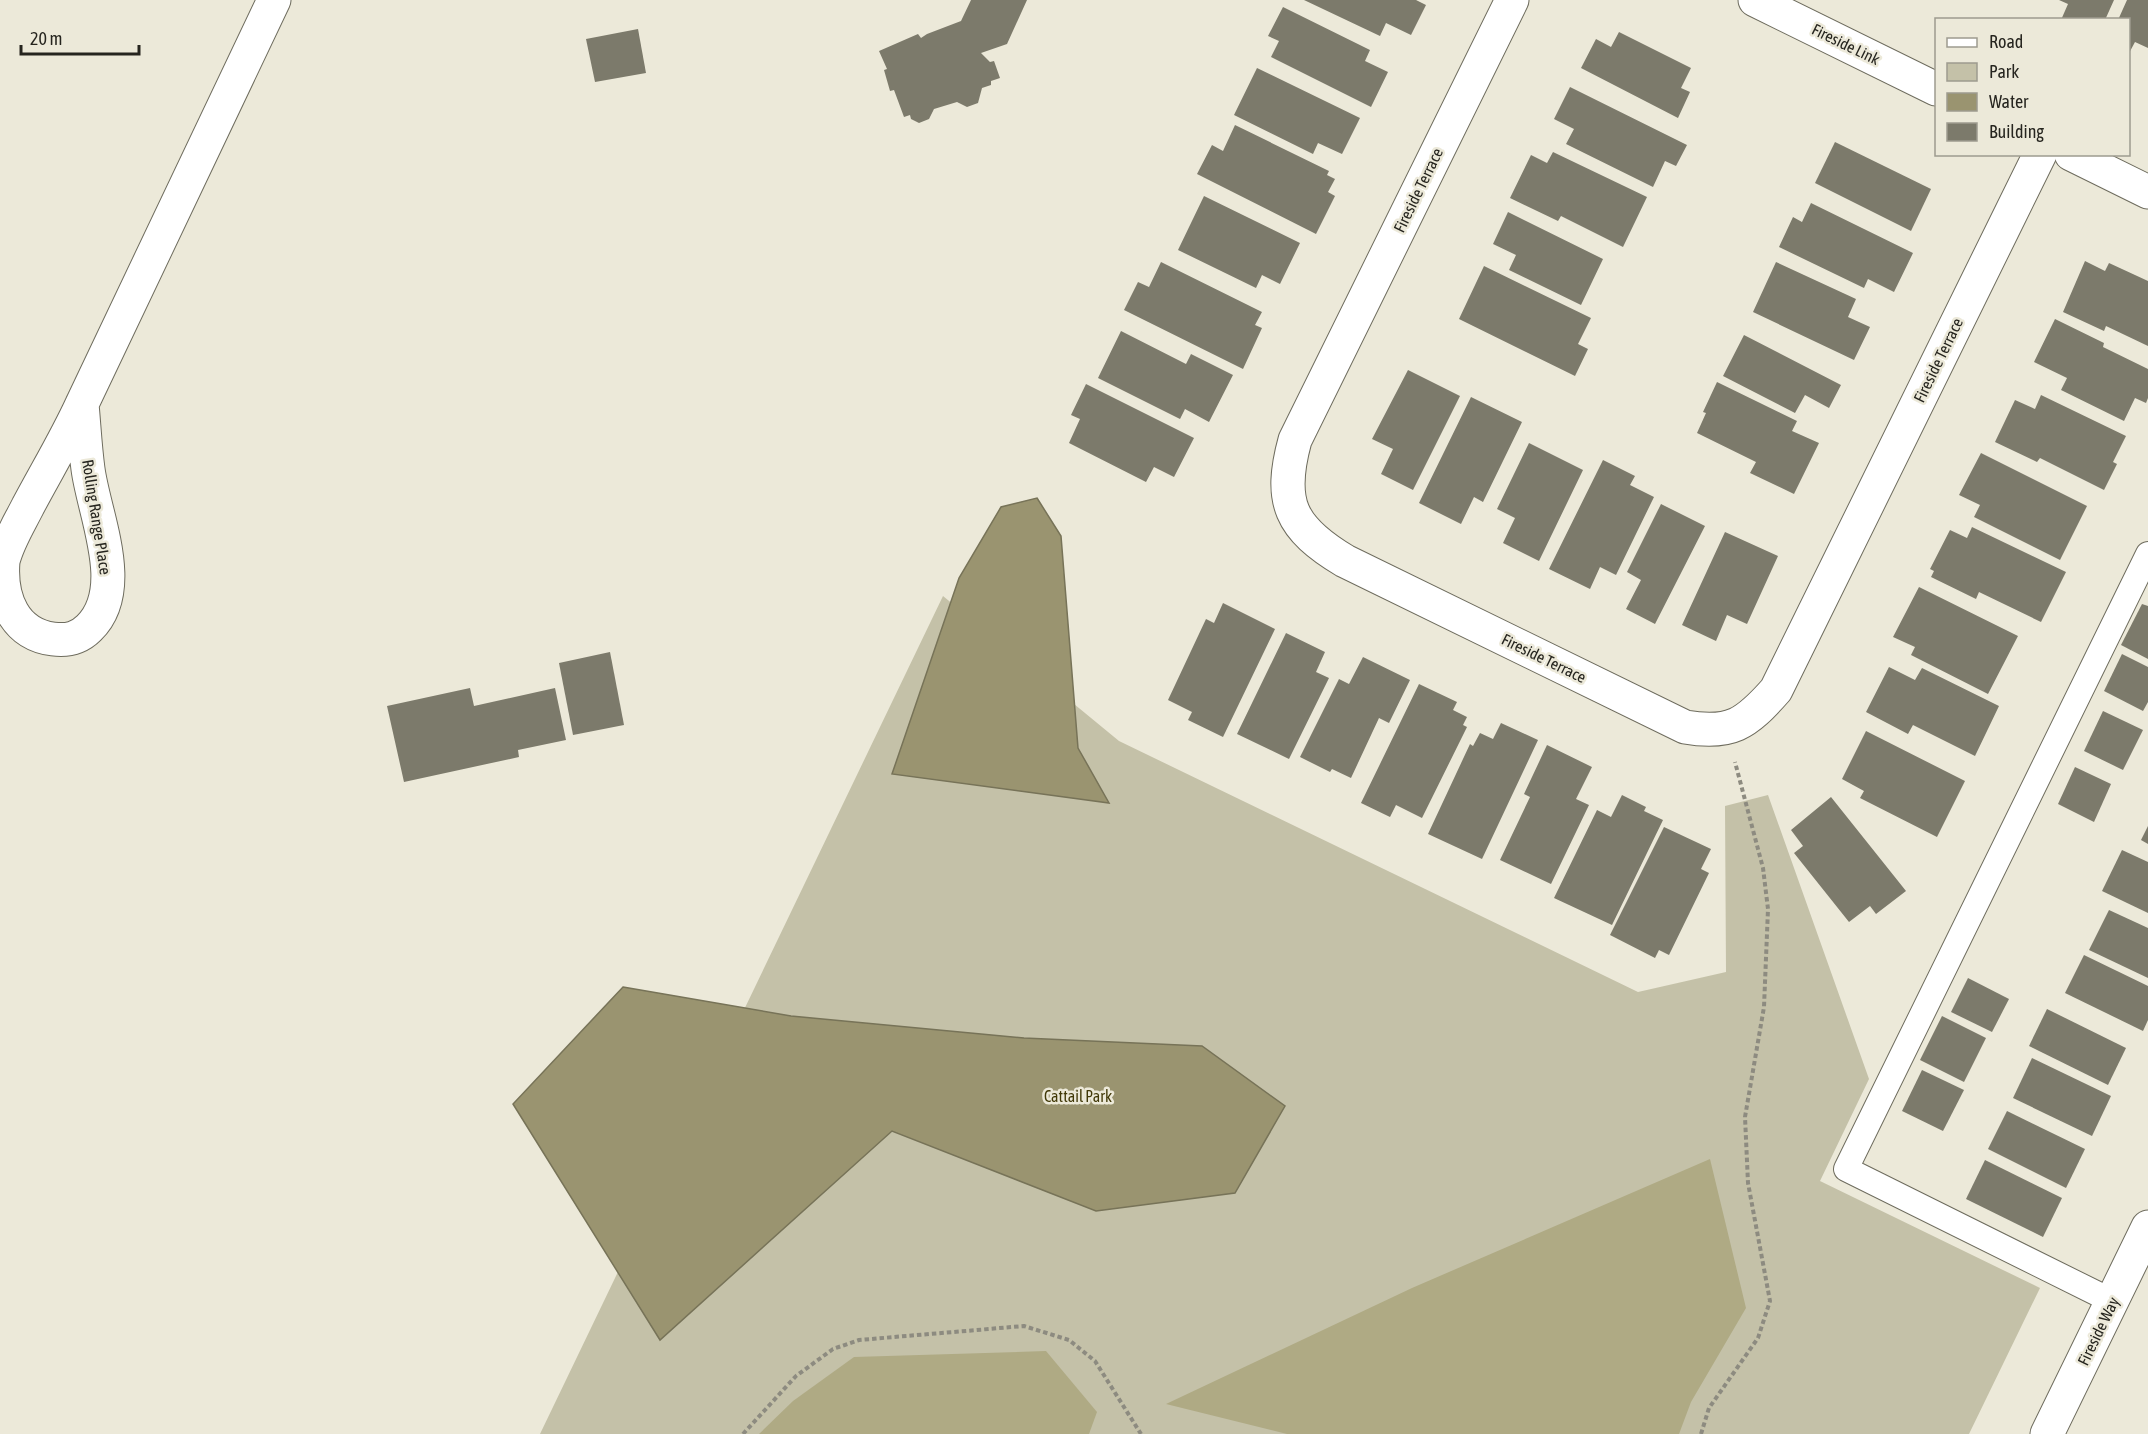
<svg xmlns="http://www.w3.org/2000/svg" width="2148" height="1434" font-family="'Asap Condensed',sans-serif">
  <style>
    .green { fill: #c4c1a8 }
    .forest { fill: #afaa84 }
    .water { fill: #9a9470; stroke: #777358; stroke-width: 1.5 }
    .building { fill: #7c7a6b }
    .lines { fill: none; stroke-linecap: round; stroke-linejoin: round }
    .service-casing { stroke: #6e6c5e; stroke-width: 26 }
    .minor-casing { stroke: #6e6c5e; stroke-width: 35 }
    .path { stroke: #8d8b80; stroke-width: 4; stroke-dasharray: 4.5 3; stroke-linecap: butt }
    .service { stroke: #fff; stroke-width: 24 }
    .minor { stroke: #fff; stroke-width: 33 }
    .labels { text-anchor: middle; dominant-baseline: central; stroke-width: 5; stroke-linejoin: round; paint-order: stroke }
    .street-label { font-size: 16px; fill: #26251f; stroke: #ece9d9 }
    .park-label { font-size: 16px; fill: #413908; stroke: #ece9d9 }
  </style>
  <rect width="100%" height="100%" fill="#ece9d9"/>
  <polygon class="green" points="943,596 1119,741 1638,992 1726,972 1725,806 1768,795 1869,1079 1820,1181 2040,1288 1969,1434 540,1434"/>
  <g class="forest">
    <polygon points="1710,1159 1746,1308 1691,1402 1679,1434 1287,1434 1166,1404 1412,1288"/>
    <polygon points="1046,1351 1097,1412 1089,1434 759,1434 793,1401 854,1357"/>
  </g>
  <g class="water">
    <polygon points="1037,498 1061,536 1078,748 1109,803 892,774 959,578 1001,507"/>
    <polygon points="623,987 791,1016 1024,1038 1202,1046 1285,1106 1235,1193 1096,1211 892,1131 660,1340 513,1104"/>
  </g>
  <g class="building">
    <polygon points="971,0 1027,0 1007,44 981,53 990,62 994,61 1000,78 991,81 991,85 982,88 978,103 967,107 957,102 934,109 929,119 919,123 911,119 910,115 904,117 894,90 890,91 884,70 887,69 879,51 918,34 921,38 927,34 961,21"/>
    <polygon points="1304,0 1416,0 1426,5 1411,35 1386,23 1380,36"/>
    <polygon points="2059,0 2114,0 2105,20 2061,20 2068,4"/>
    <polygon points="2127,0 2148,0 2148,48 2135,42 2128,55 2128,20 2118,20"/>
    <polygon points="1283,7 1370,50 1365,61 1388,72 1371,107 1271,57 1279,41 1268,36"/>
    <polygon points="638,29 646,73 595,82 586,39"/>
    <polygon points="1619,32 1691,68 1681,88 1690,92 1678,118 1581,68 1596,39 1611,47"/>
    <polygon points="1257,68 1360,118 1342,154 1318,143 1313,154 1234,115"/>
    <polygon points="1570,87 1687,145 1676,166 1665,161 1653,187 1566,144 1574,129 1554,119"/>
    <polygon points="1235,125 1329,171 1327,175 1335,179 1328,192 1335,196 1316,234 1197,174 1212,145 1223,151"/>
    <polygon points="1835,142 1931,189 1911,231 1815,183"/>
    <polygon points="1553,152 1647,197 1623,247 1561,216 1558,221 1510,198 1531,155 1547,163"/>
    <polygon points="1204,196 1300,243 1280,284 1262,275 1256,288 1178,250"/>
    <polygon points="1811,203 1913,253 1894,292 1868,279 1864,288 1779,247 1793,217 1802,222"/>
    <polygon points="1508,212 1603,259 1581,305 1509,270 1516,255 1493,244"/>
    <polygon points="2085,261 2105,271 2109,263 2148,281 2148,346 2106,326 2104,331 2063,312"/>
    <polygon points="1161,262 1262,312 1255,325 1262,328 1243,369 1124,310 1138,282 1149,287"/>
    <polygon points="1776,262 1856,299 1848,317 1870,327 1854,360 1753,312"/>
    <polygon points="1484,266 1591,318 1578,344 1588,349 1575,376 1459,319"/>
    <polygon points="2055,319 2104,343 2103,347 2148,369 2148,398 2146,403 2135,398 2124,421 2061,390 2067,378 2034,362"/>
    <polygon points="1121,331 1186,364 1191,354 1233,375 1209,422 1185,409 1180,419 1098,378"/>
    <polygon points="1744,335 1841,385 1829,408 1805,395 1795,413 1723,376"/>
    <polygon points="1408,370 1460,396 1413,490 1381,474 1393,449 1372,439"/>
    <polygon points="1717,382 1797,421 1792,431 1819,443 1794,494 1750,473 1756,462 1697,433 1706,413 1703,412"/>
    <polygon points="1086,384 1194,438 1174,477 1154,467 1146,482 1069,443 1080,419 1071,415"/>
    <polygon points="2041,395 2126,436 2113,462 2117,464 2104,490 2040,458 2037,462 1995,442 2015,400 2035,409"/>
    <polygon points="1471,397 1522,422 1483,502 1474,497 1461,524 1419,503"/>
    <polygon points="1529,443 1583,470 1539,561 1503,543 1515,518 1497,509"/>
    <polygon points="1981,453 2087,506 2060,560 1974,517 1980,505 1959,495"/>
    <polygon points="1603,460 1635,476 1630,485 1654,497 1616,575 1600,567 1590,589 1549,569"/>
    <polygon points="1661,504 1705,526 1655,624 1626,609 1641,580 1627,572"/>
    <polygon points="1972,527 2066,572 2041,622 1979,592 1976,599 1931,577 1934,571 1930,569 1950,530 1967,538"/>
    <polygon points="1725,532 1778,556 1747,624 1727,615 1716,641 1682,625"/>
    <polygon points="1919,587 2018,636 1988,694 1911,655 1915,647 1893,637"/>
    <polygon points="1223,603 1275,629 1223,737 1188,720 1192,712 1168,700 1206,619 1214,623"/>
    <polygon points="2142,604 2148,606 2148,659 2121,645"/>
    <polygon points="1286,633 1325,652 1316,672 1329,678 1289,759 1237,734"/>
    <polygon points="610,652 624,725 573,735 559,663"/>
    <polygon points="2122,654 2148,667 2148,702 2143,711 2104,691"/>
    <polygon points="1363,657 1410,680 1389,723 1379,718 1351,778 1332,769 1330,772 1300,757 1339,679 1349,684"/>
    <polygon points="1889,667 1915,680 1922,668 1999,706 1975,756 1913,725 1908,734 1866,712"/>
    <polygon points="1419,684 1457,702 1453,710 1467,717 1463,725 1467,727 1422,818 1396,805 1390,817 1361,803"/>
    <polygon points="470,688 474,706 555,688 566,740 518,750 519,757 404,782 387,706"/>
    <polygon points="2103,711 2143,730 2123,770 2084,751"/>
    <polygon points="1501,723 1538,740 1482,859 1428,834 1470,744 1473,746 1480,733 1493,739"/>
    <polygon points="1866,731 1965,781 1937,837 1860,798 1864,791 1842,779"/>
    <polygon points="1547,745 1592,767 1576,799 1589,805 1551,884 1500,860 1530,797 1524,794"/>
    <polygon points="2075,767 2111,784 2094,822 2058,804"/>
    <polygon points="1622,795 1646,807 1644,811 1663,820 1612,925 1554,898 1597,810 1611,817"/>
    <polygon points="1831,797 1906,891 1876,914 1870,906 1849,922 1794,853 1803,846 1791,830"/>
    <polygon points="2148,826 2148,844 2141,840"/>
    <polygon points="1664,827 1711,849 1701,869 1709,873 1669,955 1659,950 1655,958 1610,935"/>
    <polygon points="2122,850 2148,862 2148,913 2102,891"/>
    <polygon points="2109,910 2148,928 2148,978 2089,950"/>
    <polygon points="2084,955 2148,986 2148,1020 2143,1031 2065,993"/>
    <polygon points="1968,978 2009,999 1992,1032 1951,1012"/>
    <polygon points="2047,1009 2126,1048 2108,1085 2029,1046"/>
    <polygon points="1942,1016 1986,1038 1964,1082 1920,1060"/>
    <polygon points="2032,1058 2111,1096 2092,1136 2013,1098"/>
    <polygon points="1922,1070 1964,1090 1943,1131 1902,1111"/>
    <polygon points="2007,1111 2085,1149 2066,1188 1988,1149"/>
    <polygon points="1985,1160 2062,1198 2043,1237 1966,1199"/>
  </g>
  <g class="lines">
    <defs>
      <polyline id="service" points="2112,1301 1846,1169 2148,554"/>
      <g id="minor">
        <path d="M1512,0L1295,440C1278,502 1290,528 1345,561L1685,727C1731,735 1746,724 1776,690L2040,154"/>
        <polyline points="1755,0 1936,89"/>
        <polyline points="2071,154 2148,192"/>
        <path d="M82,404C84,425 85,447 88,469C94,515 129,589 89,628C79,638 68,641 53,639C14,634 0,598 3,561C8,541 19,524 28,506C46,472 66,439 82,404C147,270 210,135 274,0"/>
        <polyline points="2047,1434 2148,1227"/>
      </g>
    </defs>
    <use href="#service" class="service-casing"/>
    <use href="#minor" class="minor-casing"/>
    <g class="path">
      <polyline points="743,1434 796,1376 833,1349 859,1340 1024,1326 1069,1340 1095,1361 1141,1434"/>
      <polyline points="1701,1434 1709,1408 1758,1338 1770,1301 1748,1183 1745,1117 1764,1007 1768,909 1763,868 1735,762"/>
    </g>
    <use href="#service" class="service"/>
    <use href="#minor" class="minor"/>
  </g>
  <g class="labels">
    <g class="street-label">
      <text transform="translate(1846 44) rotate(26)">Fireside Link</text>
      <text transform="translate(1418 190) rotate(-64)">Fireside Terrace</text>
      <text transform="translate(1938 360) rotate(-64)">Fireside Terrace</text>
      <text transform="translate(97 517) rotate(81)">Rolling Range Place</text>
      <text transform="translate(1544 658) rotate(26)">Fireside Terrace</text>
      <text transform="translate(2098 1331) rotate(-64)">Fireside Way</text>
    </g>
    <g class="park-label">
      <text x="1078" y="1096">Cattail Park</text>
    </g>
  </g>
  <rect x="1935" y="18" width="195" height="138" fill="#ece9d9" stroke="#9d9b8f" stroke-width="1.5"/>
  <rect x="1947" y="38" width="30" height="9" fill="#ffffff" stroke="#9d9b8f" stroke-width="1.5"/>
  <text x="1989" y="48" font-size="18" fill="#26251f">Road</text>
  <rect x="1947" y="63" width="30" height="18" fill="#c4c1a8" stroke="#9d9b8f" stroke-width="1.5"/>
  <text x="1989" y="78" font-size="18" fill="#26251f">Park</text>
  <rect x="1947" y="93" width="30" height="18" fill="#9a9470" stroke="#9d9b8f" stroke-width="1.5"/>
  <text x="1989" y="108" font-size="18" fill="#26251f">Water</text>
  <rect x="1947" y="123" width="30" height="18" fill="#7c7a6b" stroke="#9d9b8f" stroke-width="1.5"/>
  <text x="1989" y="138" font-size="18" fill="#26251f">Building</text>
  <path d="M21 45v9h118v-9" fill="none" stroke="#26251f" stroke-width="3"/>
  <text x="30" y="45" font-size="18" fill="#26251f" stroke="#ece9d9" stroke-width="4.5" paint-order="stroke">20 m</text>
</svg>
